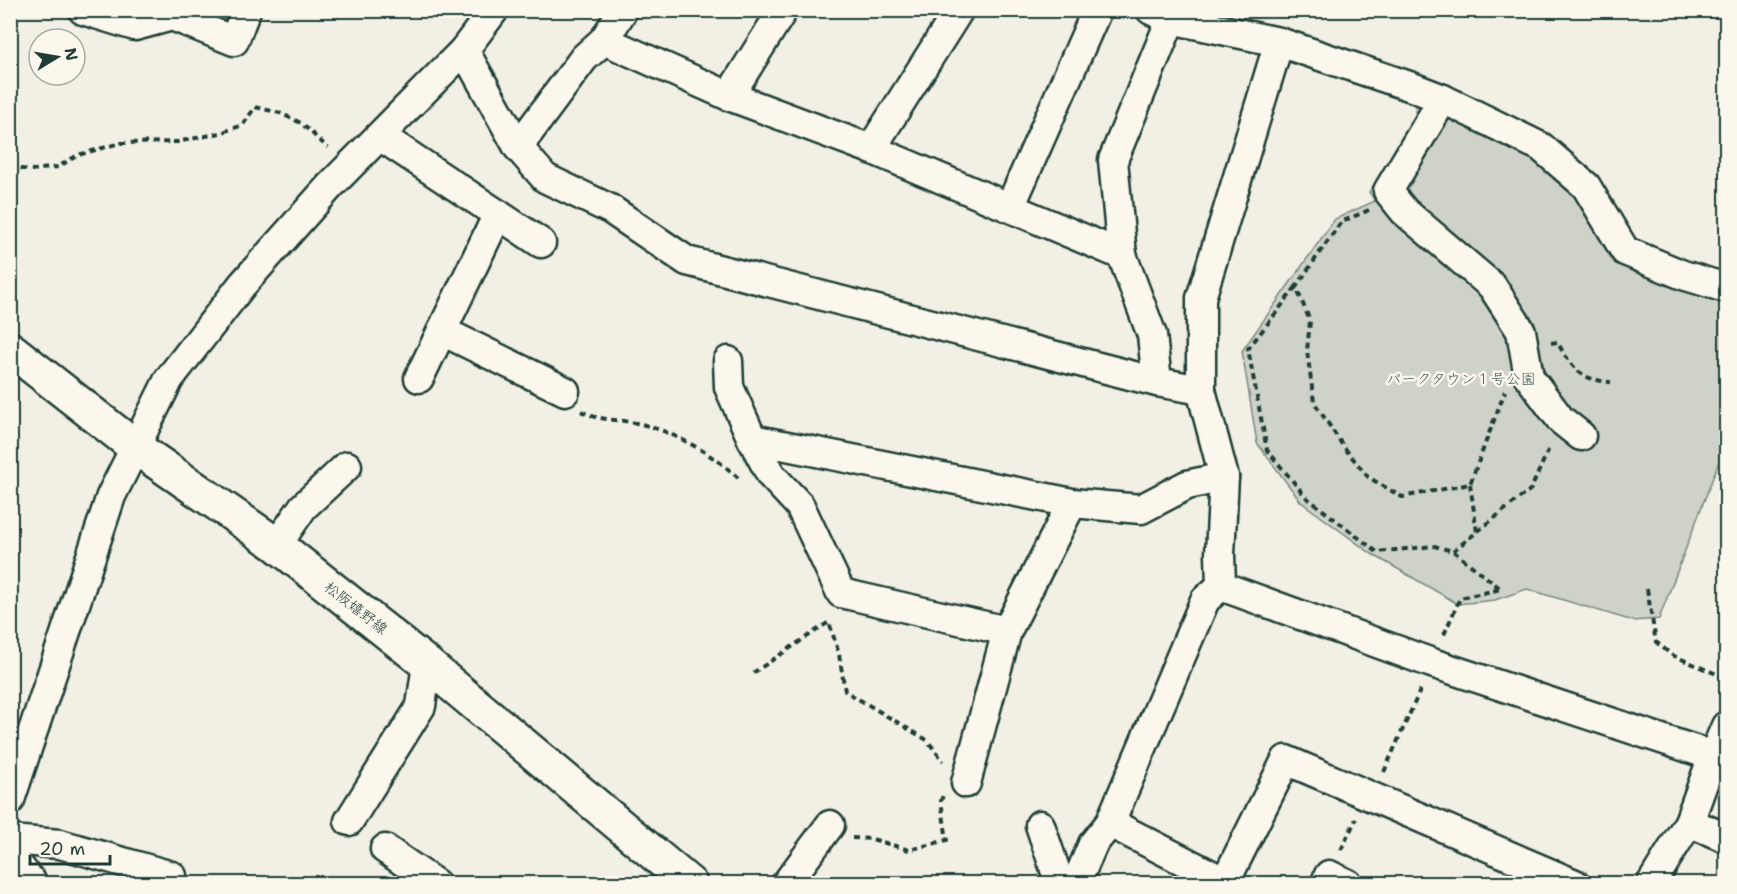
<svg xmlns="http://www.w3.org/2000/svg" width="1737" height="894" font-family="'Shantell Sans','Klee One',sans-serif">
  <style>
    .green { fill: #cfd2c8; stroke: #77887e; stroke-width: 1.5 }
    .lines { fill: none; stroke-linecap: round; stroke-linejoin: round }
    .minor-casing { stroke: #1f3d34; stroke-width: 33 }
    .major-casing { stroke: #1f3d34; stroke-width: 38 }
    .path { stroke: #1f3d34; stroke-width: 4; stroke-dasharray: 6 4.5; stroke-linecap: butt }
    .minor { stroke: #fbf7ec; stroke-width: 28 }
    .major { stroke: #fbf7ec; stroke-width: 33 }
    .labels { text-anchor: middle; dominant-baseline: central; stroke-width: 5; stroke-linejoin: round; paint-order: stroke }
    .park-label { font-size: 15px; fill: #425b52; stroke: #fbf7ec }
    .street-label { font-size: 15px; fill: #1f3d34; stroke: #fbf7ec }
  </style>
  <rect width="100%" height="100%" fill="#f2f0e5"/>
  <filter id="ink" filterUnits="userSpaceOnUse"><feTurbulence type="fractalNoise" baseFrequency=".0167" numOctaves="2"/><feDisplacementMap in="SourceGraphic" scale="12" xChannelSelector="R" yChannelSelector="G"/><feConvolveMatrix kernelMatrix="1 2 1 2 8 2 1 2 1" color-interpolation-filters="sRGB"/></filter>
  <g filter="url(#ink)">
    <polygon class="green" points="1414,102 1466,125 1533,160 1577,193 1607,251 1686,292 1726,302 1726,443 1659,619 1633,621 1527,589 1495,600 1458,604 1372,554 1301,502 1257,443 1242,351 1335,219 1375,201 1369,192 1417,125"/>
    <g class="lines">
      <defs>
        <g id="minor">
          <polyline points="83,10 135,26 172,16 234,41 246,10"/>
          <polyline points="783,10 729,96 871,149"/>
          <polyline points="959,10 871,149 1122,255 1152,335 1157,382 1201,390"/>
          <polyline points="1171,10 1171,19 1279,42 1412,87 1443,99 1541,147 1586,186 1625,251 1683,275 1726,288"/>
          <polyline points="604,40 729,96"/>
          <polyline points="464,50 518,147 545,178 610,209 687,261 1157,382"/>
          <polyline points="1443,99 1388,191 1404,211 1492,286 1521,331 1529,377 1561,420 1581,436"/>
          <polyline points="380,136 541,243"/>
          <polyline points="518,147 584,58 604,40 623,10"/>
          <polyline points="1010,207 1097,10"/>
          <polyline points="1122,255 1113,160 1171,19 1151,10"/>
          <polyline points="442,331 565,391"/>
          <polyline points="728,361 729,387 752,439"/>
          <polyline points="419,378 498,214"/>
          <polyline points="1072,503 1007,631 841,593 800,506 771,475 752,439 1072,503 1141,509 1187,485 1224,477"/>
          <polyline points="277,545 303,507 347,466"/>
          <polyline points="1221,586 1220,554 1224,477 1201,390 1201,298 1279,42"/>
          <polyline points="1221,586 1432,663 1713,756"/>
          <polyline points="1221,586 1205,600 1110,823 1225,882"/>
          <polyline points="966,783 1007,631"/>
          <polyline points="10,800 111,496 169,379 242,285 330,186 464,50 494,10"/>
          <polyline points="349,821 421,706 427,664"/>
          <polyline points="1689,822 1726,838"/>
          <polyline points="1040,825 1060,884"/>
          <polyline points="10,840 60,844 172,876"/>
          <polyline points="385,849 436,884"/>
          <polyline points="10,855 33,884"/>
          <polyline points="786,884 830,825"/>
          <polyline points="1079,884 1078,879 1093,844 1110,823"/>
          <polyline points="1224,884 1286,760 1575,884"/>
          <polyline points="1325,884 1329,875 1348,884"/>
          <polyline points="1651,884 1689,822 1713,756 1726,726"/>
        </g>
        <polyline id="major" points="10,349 135,447 277,545 427,664 690,884"/>
      </defs>
      <use href="#minor" class="minor-casing"/>
      <use href="#major" class="major-casing"/>
      <g class="path">
        <polyline points="10,168 34,170 58,167 78,155 120,143 177,142 220,133 243,125 255,107 280,113 301,123 328,148"/>
        <polyline points="1369,210 1341,222 1296,287 1310,321 1307,351 1314,402 1343,446 1368,477 1402,497 1470,484 1505,391"/>
        <polyline points="1296,287 1248,349 1267,450 1306,497 1377,552 1434,546 1453,551 1501,589 1460,598 1443,637"/>
        <path d="M1551,343L1557,342C1573,368 1579,380 1611,382"/>
        <path d="M581,411C599,421 616,419 636,423C669,429 718,456 741,481"/>
        <polyline points="1470,484 1477,532"/>
        <polyline points="1453,551 1531,489 1550,446"/>
        <polyline points="1647,589 1656,642 1672,655 1726,678"/>
        <polyline points="753,673 829,622 839,654 845,691 927,740 943,761"/>
        <polyline points="1384,772 1421,688"/>
        <polyline points="852,838 872,839 909,850 947,840 941,801 943,795"/>
        <polyline points="1341,850 1356,819"/>
      </g>
      <use href="#minor" class="minor"/>
      <use href="#major" class="major"/>
    </g>
  </g>
  <g class="labels">
    <g class="park-label">
      <text x="1461" y="379">パークタウン１号公園</text>
    </g>
    <g class="street-label">
      <text transform="translate(356 608) rotate(38)">松阪嬉野線</text>
    </g>
  </g>
  <rect width="1737" height="894" fill="none" stroke="#fbf7ec" stroke-width="36"/>
  <rect x="18" y="18" width="1701" height="858" fill="none" stroke="#1f3d34" stroke-width="2" filter="url(#ink)"/>
  <g transform="translate(57 57) rotate(79)"><circle r="28" fill="#fbf7ec" stroke="#a3ada2" stroke-width="1.5"/>
  <path d="M0-4.5L10 22L0 15L-10 22Z" fill="#1f3d34"/>
  <text y="-9" font-size="16" font-weight="bold" text-anchor="middle" fill="#1f3d34">N</text>
  </g>
  <path d="M30 855v9h80v-9" fill="none" stroke="#1f3d34" stroke-width="3"/>
  <text x="39" y="855" font-size="18" fill="#1f3d34" stroke="#fbf7ec" stroke-width="4.5" paint-order="stroke">20 m</text>
</svg>
